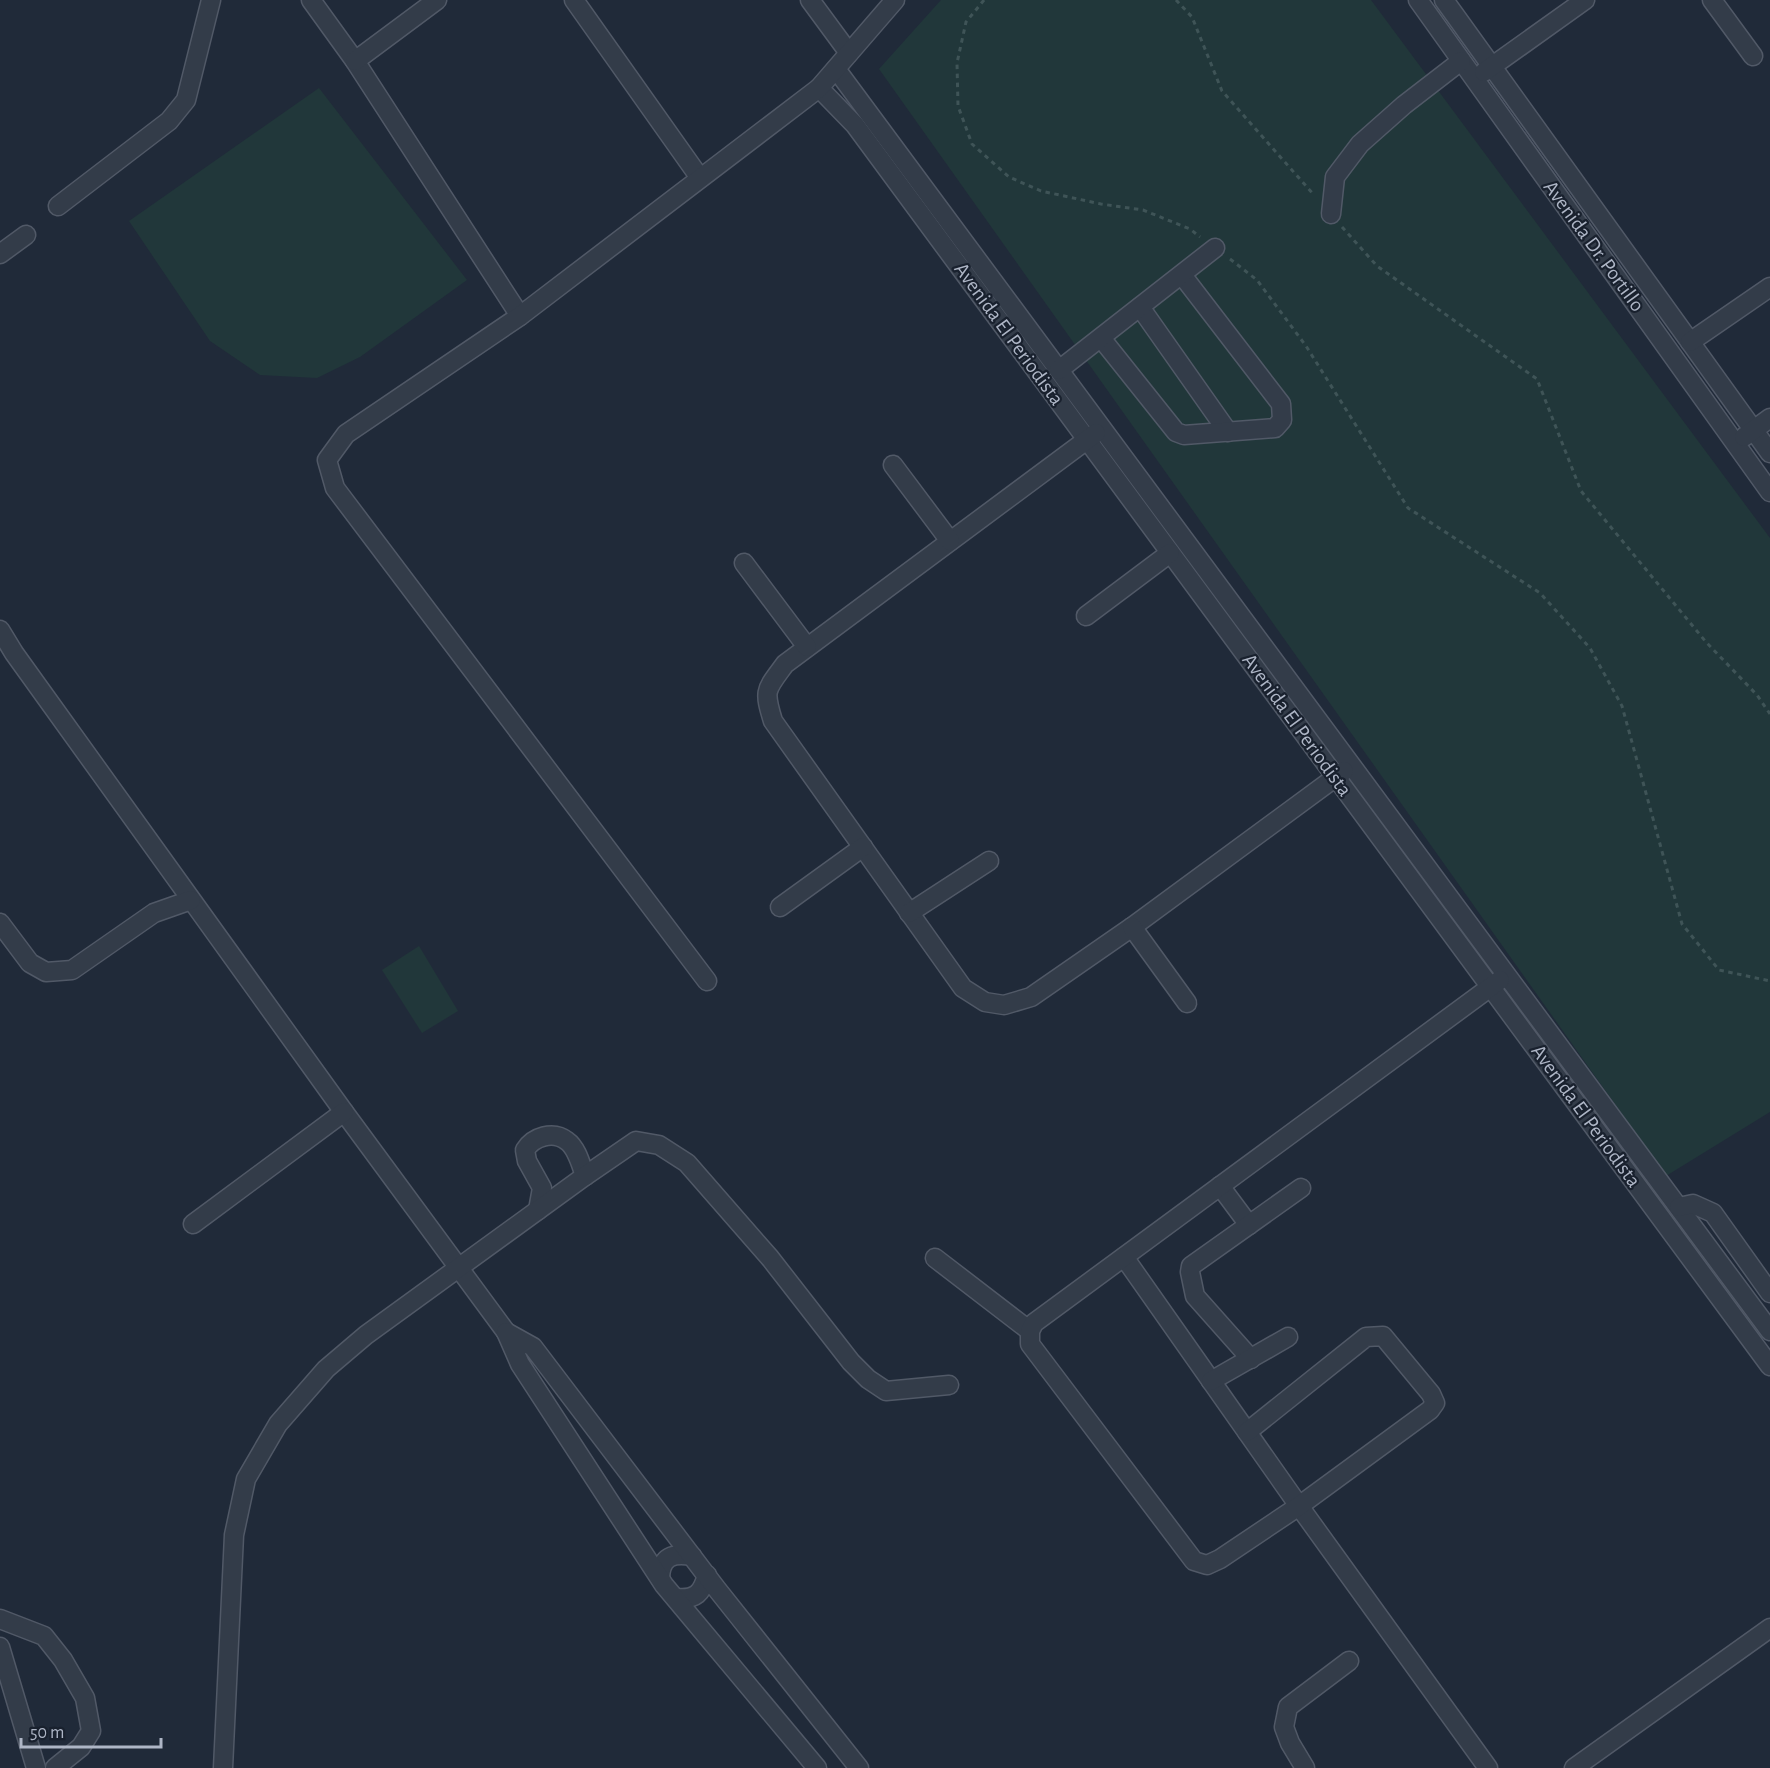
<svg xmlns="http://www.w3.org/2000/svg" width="1770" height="1768" font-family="'Alegreya Sans',sans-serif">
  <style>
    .green { fill: #21373a }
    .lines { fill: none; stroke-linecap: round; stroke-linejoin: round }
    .minor-casing { stroke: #515967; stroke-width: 21 }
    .path { stroke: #3f5457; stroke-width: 3; stroke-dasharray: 4.5 4.5; stroke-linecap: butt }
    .minor { stroke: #333c49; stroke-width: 18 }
    .labels { text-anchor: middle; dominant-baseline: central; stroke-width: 4.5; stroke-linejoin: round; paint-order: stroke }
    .street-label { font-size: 21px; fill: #aeb6c6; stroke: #19212e }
  </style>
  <rect width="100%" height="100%" fill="#202a39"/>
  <g class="green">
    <polygon points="941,0 1371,0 1770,538 1770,1112 1666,1176 879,69"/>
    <polygon points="319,88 467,280 360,357 317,378 260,375 210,341 129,221"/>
    <polygon points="419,946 458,1011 422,1033 382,970"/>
  </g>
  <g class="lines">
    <defs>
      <g id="minor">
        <polyline points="311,0 355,61 520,316"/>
        <polyline points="574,0 700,178"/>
        <polyline points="810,0 849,53"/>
        <polyline points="1418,0 1770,492"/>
        <polyline points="1444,0 1770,453"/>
        <polyline points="1712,0 1753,56"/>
        <polyline points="355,61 437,0"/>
        <polyline points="836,69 1770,1331"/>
        <polyline points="1484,72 1585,0"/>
        <polyline points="819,88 855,125 1770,1366"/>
        <polyline points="58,206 169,121 186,100 211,0"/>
        <polyline points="1331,214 1335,177 1360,144 1404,105 1461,61"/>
        <polyline points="0,254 26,235"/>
        <polyline points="1140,307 1228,432"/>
        <polyline points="1101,338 1176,432 1184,435 1275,428 1282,420 1281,404 1182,275"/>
        <polyline points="1690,342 1770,287"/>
        <polyline points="1059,370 1215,248"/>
        <path d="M1096,433L785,664C766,690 763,689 773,721L963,988L985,1002L1004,1005L1031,997L1132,927L1344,771"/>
        <polyline points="1744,437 1770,418"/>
        <polyline points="893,465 950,541"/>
        <polyline points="744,563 807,647"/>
        <polyline points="1086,616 1170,553"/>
        <polyline points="0,630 14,653 344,1112 506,1332"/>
        <polyline points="780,907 863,847"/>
        <polyline points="909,913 989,861"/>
        <polyline points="0,923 30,963 46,972 72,970 154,913 191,900"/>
        <polyline points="1132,927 1187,1003"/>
        <polyline points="707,981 335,488 327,460 346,434 520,316 819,88 895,0"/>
        <polyline points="1220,1186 1249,1225"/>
        <polyline points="1679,1207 1693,1204 1713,1213 1770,1293"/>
        <path d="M538,1210L542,1188L527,1161L525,1150C533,1137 553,1130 567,1141C577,1148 581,1165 585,1176"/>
        <polyline points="193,1224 344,1112"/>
        <polyline points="1124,1257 1299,1506 1488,1768"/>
        <polyline points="935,1258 1030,1331"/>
        <polyline points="1251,1359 1195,1296 1190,1272 1191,1266 1301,1188"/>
        <polyline points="1211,1381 1288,1337"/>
        <polyline points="1247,1432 1366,1337 1383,1336 1431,1394 1435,1403 1430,1410 1299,1506 1220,1559 1207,1565 1194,1561 1030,1344 1030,1331 1034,1323 1500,980"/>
        <path d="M660,1578C661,1556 673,1553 692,1556"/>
        <path d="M676,1598C696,1600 702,1593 707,1575"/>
        <polyline points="0,1619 44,1636 63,1660 85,1698 91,1731 81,1747 55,1768"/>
        <polyline points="0,1647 36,1768"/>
        <polyline points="223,1768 234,1535 246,1479 278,1424 326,1369 366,1335 585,1176 636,1141 659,1145 687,1163 770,1258 851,1362 868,1379 886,1391 949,1385"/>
        <polyline points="817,1768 664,1585 520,1364 506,1332 533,1347 716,1588 859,1768"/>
        <polyline points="1305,1768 1290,1743 1284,1727 1288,1707 1349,1661"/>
        <polyline points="1574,1768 1770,1628"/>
      </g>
    </defs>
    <use href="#minor" class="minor-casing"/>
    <g class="path">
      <polyline points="984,0 966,22 957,63 958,106 972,144 1009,177 1041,191 1101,204 1143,210 1190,229 1200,237"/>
      <polyline points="1176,0 1192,17 1222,91 1314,195"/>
      <polyline points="1342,227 1377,266 1537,379 1581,491 1706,642 1757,695 1770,714"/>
      <polyline points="1230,259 1257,280 1306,346 1408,508 1540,593 1590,648 1622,706 1682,924 1719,970 1770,981"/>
    </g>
    <use href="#minor" class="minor"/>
  </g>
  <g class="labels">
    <g class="street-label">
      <text transform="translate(1594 246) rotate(54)">Avenida Dr. Portillo</text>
      <text transform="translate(1009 334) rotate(54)">Avenida El Periodista</text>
      <text transform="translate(1297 725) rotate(54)">Avenida El Periodista</text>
      <text transform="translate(1586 1116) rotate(54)">Avenida El Periodista</text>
    </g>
  </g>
  <path d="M21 1738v9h140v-9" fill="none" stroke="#aeb6c6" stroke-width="3"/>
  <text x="30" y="1738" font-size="18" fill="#aeb6c6" stroke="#19212e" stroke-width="4.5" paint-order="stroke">50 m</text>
</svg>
